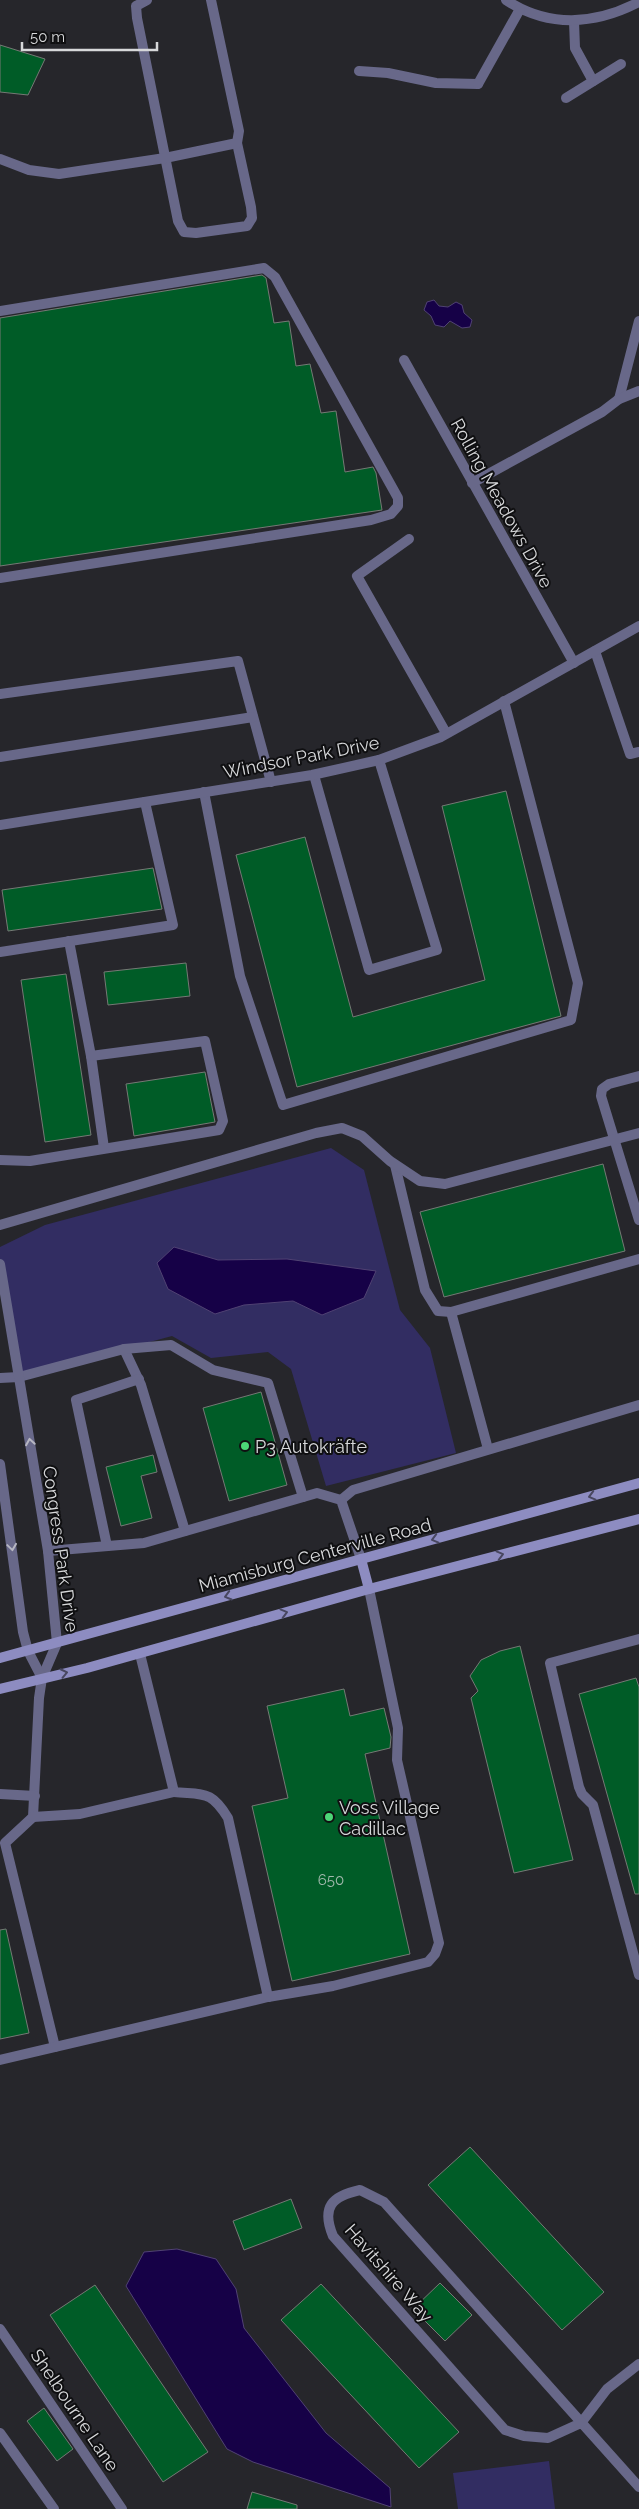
<svg xmlns="http://www.w3.org/2000/svg" width="639" height="2509" font-family="Raleway,sans-serif">
  <style>
    .green { fill: #322d62 }
    .water { fill: #160147; stroke: #504273 }
    .building { fill: #005c27; stroke: #757975 }
    .lines { fill: none; stroke-linecap: round; stroke-linejoin: round }
    .service { stroke: #686889; stroke-width: 10 }
    .minor { stroke: #686889; stroke-width: 10 }
    .secondary { stroke: #8d8cc1; stroke-width: 10 }
    .oneway { stroke: #b6b6c2 }
    .oneway2 { stroke: #484760 }
    .poi-dot { fill: #4cd677; stroke: #0f0f11; stroke-width: 2 }
    .labels { text-anchor: middle; dominant-baseline: central; stroke-width: 4; stroke-linejoin: round; paint-order: stroke }
    .number-label { font-size: 15px; fill: #a1b9ad }
    .street-label { font-size: 18px; fill: #d7d8da; stroke: #0f0f11 }
    .poi-label { font-size: 18px; fill: #d7d8da; stroke: #0f0f11; text-anchor: start }
  </style>
  <rect width="100%" height="100%" fill="#26262b"/>
  <g class="green">
    <polygon points="331,1148 364,1170 400,1310 430,1348 456,1453 326,1486 291,1369 268,1352 211,1358 172,1336 19,1377 0,1264 0,1247 45,1225"/>
    <polygon points="549,2461 555,2509 458,2509 453,2473"/>
  </g>
  <g class="water">
    <polygon points="434,300 439,306 448,307 456,302 462,305 464,313 472,320 470,327 462,328 450,321 444,327 435,325 431,316 424,310 427,302"/>
    <polygon points="174,1247 218,1260 287,1259 376,1271 364,1298 322,1315 293,1301 244,1305 215,1314 168,1289 157,1263"/>
    <polygon points="177,2249 216,2259 236,2289 244,2328 326,2433 390,2488 391,2507 253,2462 227,2449 126,2286 144,2252"/>
  </g>
  <g class="building">
    <polygon points="0,45 45,59 28,95 0,92"/>
    <polygon points="262,275 266,278 274,323 289,321 296,366 310,364 321,413 336,411 345,472 373,467 376,473 382,510 0,566 0,318"/>
    <polygon points="506,791 561,1016 297,1087 236,855 305,837 353,1017 485,980 442,806"/>
    <polygon points="153,868 162,909 8,931 2,890"/>
    <polygon points="186,963 190,996 108,1005 104,972"/>
    <polygon points="66,974 91,1135 45,1142 21,980"/>
    <polygon points="205,1072 215,1122 134,1136 126,1084"/>
    <polygon points="603,1164 625,1251 444,1297 420,1212"/>
    <polygon points="261,1392 287,1485 229,1501 203,1408"/>
    <polygon points="153,1455 157,1472 141,1476 152,1518 121,1526 106,1467"/>
    <polygon points="520,1646 573,1860 514,1873 471,1698 478,1691 470,1676 481,1660 500,1651"/>
    <polygon points="636,1678 639,1687 639,1894 635,1894 579,1694"/>
    <polygon points="344,1689 350,1716 384,1708 391,1737 390,1748 365,1754 410,1954 292,1981 252,1806 288,1798 267,1706"/>
    <polygon points="6,1929 29,2033 0,2039 0,1930"/>
    <polygon points="470,2147 604,2292 562,2330 428,2185"/>
    <polygon points="291,2199 302,2228 244,2250 233,2221"/>
    <polygon points="440,2283 472,2315 445,2341 413,2309"/>
    <polygon points="321,2284 459,2432 419,2468 281,2320"/>
    <polygon points="95,2285 208,2452 163,2482 50,2315"/>
    <polygon points="44,2408 73,2449 57,2461 27,2421"/>
    <polygon points="252,2492 297,2505 297,2509 247,2509"/>
  </g>
  <g class="lines">
    <g class="service">
      <polyline points="147,0 136,6 137,18 178,221 184,232 196,233 247,226 252,218 251,207 237,143"/>
      <polyline points="574,21 575,48 593,81"/>
      <polyline points="359,71 388,73 436,83 478,84"/>
      <polyline points="566,98 621,64"/>
      <polyline points="0,159 29,170 59,174 165,158 237,143 239,131 211,0"/>
      <polyline points="0,311 264,268 275,277 398,498 398,506 391,514 371,520 0,578"/>
      <polyline points="409,539 357,576 446,733"/>
      <polyline points="595,651 630,754 639,752"/>
      <polyline points="0,694 238,661 271,782"/>
      <polyline points="0,757 253,717"/>
      <polyline points="314,775 369,970 437,950 379,760"/>
      <polyline points="204,792 240,976 283,1105 571,1020 578,983 504,701"/>
      <polyline points="0,952 173,925 145,802"/>
      <polyline points="91,1056 104,1148"/>
      <polyline points="639,1076 609,1084 602,1089 601,1096 639,1220"/>
      <polyline points="0,1160 30,1161 219,1130 223,1121 205,1041 91,1056 69,941"/>
      <polyline points="395,1165 425,1290 438,1311 451,1312 639,1259"/>
      <polyline points="0,1225 316,1133 342,1128 362,1136 390,1161 420,1181 445,1184 639,1133"/>
      <polyline points="451,1312 488,1449"/>
      <polyline points="124,1349 141,1385 185,1531"/>
      <polyline points="0,1378 19,1377 124,1349 171,1345 213,1370 268,1383 303,1497"/>
      <polyline points="341,1500 353,1490 639,1405"/>
      <polyline points="107,1546 76,1400 139,1379"/>
      <polyline points="48,1551 144,1543 317,1493 341,1500 361,1559"/>
      <polyline points="639,1639 550,1663 579,1787 582,1794 593,1805 639,1975"/>
      <path d="M140,1654L174,1792C204,1795 211,1790 228,1818L268,1997"/>
      <polyline points="42,1678 39,1698 33,1817 5,1843 55,2047"/>
      <polyline points="0,1794 35,1796"/>
      <polyline points="33,1817 80,1814 174,1792"/>
      <polyline points="0,2060 268,1997 333,1986 428,1962 435,1954 439,1943 397,1760 398,1728 369,1589"/>
      <polyline points="581,2423 607,2389 639,2364"/>
    </g>
    <g class="minor">
      <path d="M506,0C548,28 595,25 639,2"/>
      <polyline points="478,84 520,9"/>
      <polyline points="404,360 574,663"/>
      <polyline points="619,399 639,321"/>
      <polyline points="472,483 602,412 619,399 639,391"/>
      <polyline points="0,825 312,775 379,760 441,737 639,626"/>
      <polyline points="0,1264 48,1551 57,1643 42,1678"/>
      <polyline points="0,1464 23,1632 28,1651 42,1678"/>
      <polyline points="0,2329 122,2509"/>
      <path d="M581,2423L548,2438L524,2436L505,2430L333,2236C321,2207 332,2196 360,2190L384,2202L639,2487"/>
      <polyline points="0,2433 54,2509"/>
    </g>
    <g class="secondary">
      <polyline points="361,1559 369,1589"/>
      <polyline points="0,1658 639,1483"/>
      <polyline points="0,1689 87,1668 369,1589 639,1519"/>
    </g>
  </g>
  <defs><path id="oneway-chevron" d="M-2-3.5L2.5 0L-2 3.5" fill="none" stroke-width="1.6" stroke-linecap="round" stroke-linejoin="round" transform="scale(1.25)"/></defs>
  <g class="oneway">
    <use href="#oneway-chevron" transform="translate(30 1442) rotate(-99)"/>
    <use href="#oneway-chevron" transform="translate(12 1547) rotate(82)"/>
  </g>
  <g class="oneway2">
    <use href="#oneway-chevron" transform="translate(592 1496) rotate(165)"/>
    <use href="#oneway-chevron" transform="translate(435 1539) rotate(165)"/>
    <use href="#oneway-chevron" transform="translate(500 1555) rotate(-15)"/>
    <use href="#oneway-chevron" transform="translate(228 1596) rotate(164)"/>
    <use href="#oneway-chevron" transform="translate(284 1613) rotate(-15)"/>
    <use href="#oneway-chevron" transform="translate(64 1673) rotate(-12)"/>
  </g>
  <g class="poi-dot">
    <circle cx="245" cy="1446" r="5"/>
    <circle cx="329" cy="1817" r="5"/>
  </g>
  <g class="labels">
    <g class="number-label">
      <text x="331" y="1880">650</text>
    </g>
    <g class="street-label">
      <text transform="translate(502 503) rotate(61)">Rolling Meadows Drive</text>
      <text transform="translate(301 757) rotate(-11)">Windsor Park Drive</text>
      <text transform="translate(61 1549) rotate(82)">Congress Park Drive</text>
      <text transform="translate(315 1555) rotate(-15)">Miamisburg Centerville Road</text>
      <text transform="translate(389 2273) rotate(49)">Havitshire Way</text>
      <text transform="translate(75 2410) rotate(56)">Shelbourne Lane</text>
    </g>
    <g class="poi-label">
      <text x="255" y="1446">P3 Autokräfte</text>
      <text x="339" y="1807">Voss Village<tspan x="339" dy="21">Cadillac</tspan></text>
    </g>
  </g>
  <path d="M22 42v8h135v-8" fill="none" stroke="#d7d8da" stroke-width="2.5"/>
  <text x="30" y="42" font-size="15" fill="#d7d8da" stroke="#0f0f11" stroke-width="4" paint-order="stroke">50 m</text>
</svg>
